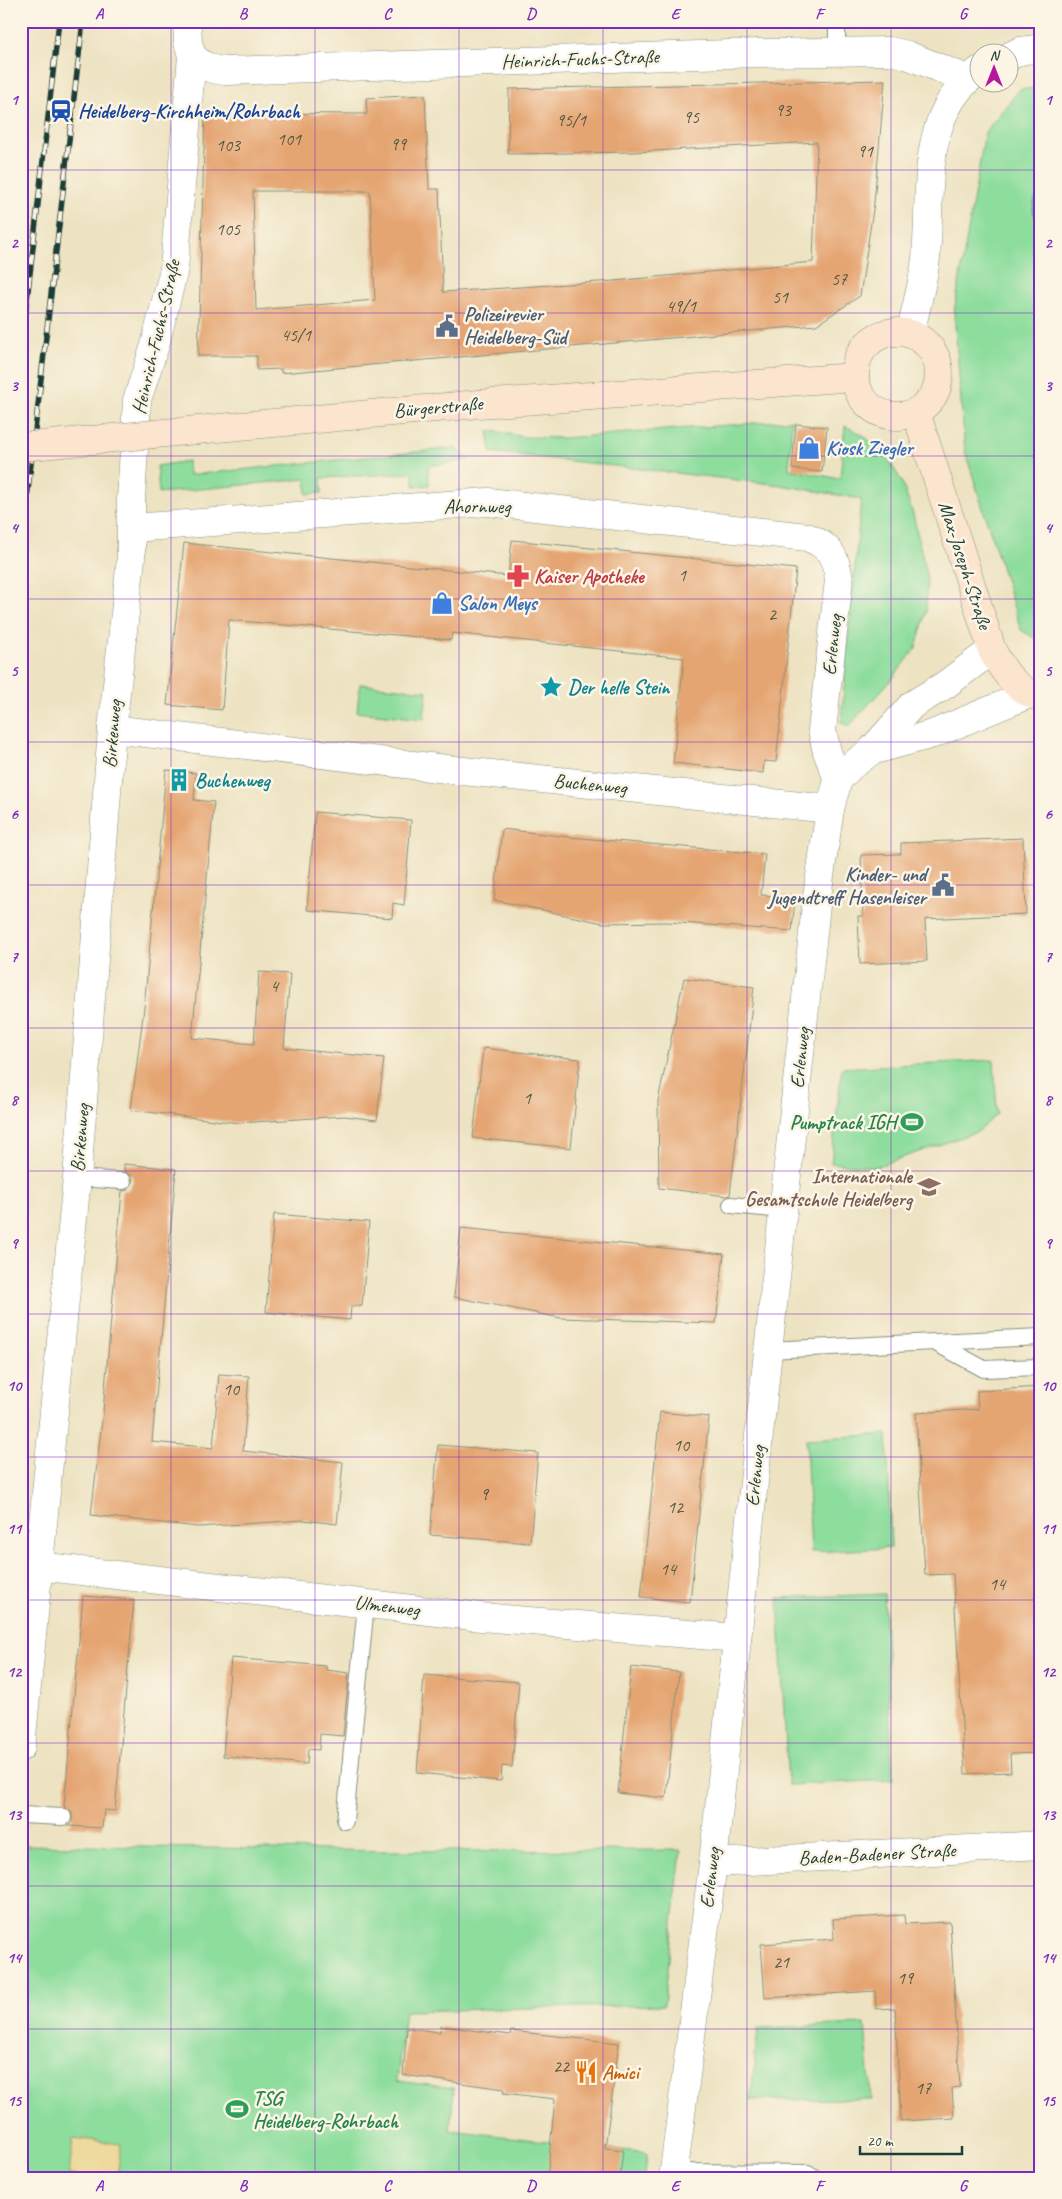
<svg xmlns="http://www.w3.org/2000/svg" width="1062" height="2199" font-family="Caveat,sans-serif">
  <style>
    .green { fill: #8ddd9d; stroke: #568d68 }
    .sand { fill: #eeda9e; stroke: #868c69 }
    .water { fill: #3daeb6; stroke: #2e7675 }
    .building { fill: #e5a572; fill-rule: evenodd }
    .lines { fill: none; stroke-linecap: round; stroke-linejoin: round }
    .lane-casing { stroke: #86907b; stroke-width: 18 }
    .street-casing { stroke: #86907b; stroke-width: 29 }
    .secondary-casing { stroke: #86907b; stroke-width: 29 }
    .lane { stroke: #fff; stroke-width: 16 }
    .street { stroke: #fff; stroke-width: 28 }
    .secondary { stroke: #fce5cf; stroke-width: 28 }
    .rail-casing { stroke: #1f3d34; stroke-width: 5.5 }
    .rail { stroke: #fcf5e5; stroke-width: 4; stroke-dasharray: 11; stroke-linecap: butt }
    .secondary-bridge-casing { stroke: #86907b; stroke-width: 29; stroke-linecap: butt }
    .secondary-bridge { stroke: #fce5cf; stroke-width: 28 }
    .grid { fill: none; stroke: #7b2cbf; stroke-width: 1; stroke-opacity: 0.55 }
    .labels { text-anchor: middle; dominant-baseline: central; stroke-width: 5; stroke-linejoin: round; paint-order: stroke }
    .number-label { font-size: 18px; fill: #505744 }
    .street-label { font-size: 20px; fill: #1f3d34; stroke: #fcf5e5 }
    .transit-label { font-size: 20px; font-weight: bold; fill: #164399; stroke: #fcf5e5; text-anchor: start }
    .service-label { font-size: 20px; font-weight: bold; fill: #4e5e75; stroke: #fcf5e5; text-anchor: start }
    .shop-label { font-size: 20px; font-weight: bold; fill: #366cbe; stroke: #fcf5e5; text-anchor: start }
    .health-label { font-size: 20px; font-weight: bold; fill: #be3a42; stroke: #fcf5e5; text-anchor: start }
    .culture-label { font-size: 20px; font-weight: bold; fill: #0d838f; stroke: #fcf5e5; text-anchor: start }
    .leisure-label { font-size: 20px; font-weight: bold; fill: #27864d; stroke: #fcf5e5; text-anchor: end }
    .education-label { font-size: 20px; font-weight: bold; fill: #785e54; stroke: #fcf5e5; text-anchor: end }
    .food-label { font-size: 20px; font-weight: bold; fill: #c56008; stroke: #fcf5e5; text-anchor: start }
    .neatline { fill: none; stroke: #7b2cbf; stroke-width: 2 }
    .grid-label { font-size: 16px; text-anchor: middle; font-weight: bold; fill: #7b2cbf }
  </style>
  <rect width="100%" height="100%" fill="#fcf5e5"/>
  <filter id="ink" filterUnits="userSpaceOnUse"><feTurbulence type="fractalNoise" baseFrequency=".02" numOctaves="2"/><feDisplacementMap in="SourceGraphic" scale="10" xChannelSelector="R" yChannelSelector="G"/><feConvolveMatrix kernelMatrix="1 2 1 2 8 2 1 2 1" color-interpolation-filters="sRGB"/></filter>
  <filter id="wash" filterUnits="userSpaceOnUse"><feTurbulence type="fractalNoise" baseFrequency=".0096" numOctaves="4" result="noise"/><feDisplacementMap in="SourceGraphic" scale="20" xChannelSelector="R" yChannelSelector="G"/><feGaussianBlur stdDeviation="1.12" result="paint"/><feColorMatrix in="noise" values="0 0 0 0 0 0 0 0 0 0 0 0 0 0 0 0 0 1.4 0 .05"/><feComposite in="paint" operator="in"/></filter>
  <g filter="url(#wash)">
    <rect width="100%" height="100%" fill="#ede3c2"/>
    <g class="green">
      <polygon points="1041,88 1041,642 1021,630 965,451 954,312 985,132 1020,89"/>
      <polygon points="792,420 789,469 840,479 845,426 863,435 886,456 901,480 913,514 927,578 926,612 916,648 892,679 848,727 841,722 861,499 781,485 491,452 488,430 524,437 564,438"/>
      <polygon points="455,448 470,460 428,466 429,485 414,486 413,473 321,478 322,493 307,494 306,479 159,493 157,466 188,461 189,475"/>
      <polygon points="360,684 427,691 424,719 357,712"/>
      <polygon points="994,1060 997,1114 979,1131 875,1167 831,1163 842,1068"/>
      <polygon points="887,1434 891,1548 811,1552 806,1439"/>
      <polygon points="884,1594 893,1780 788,1785 778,1598"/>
      <polygon points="21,1845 394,1851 681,1850 664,2005 405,2011 397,2081 454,2088 450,2130 647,2153 645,2178 21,2178"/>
      <polygon points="865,2024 871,2099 751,2100 758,2028"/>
    </g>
    <polygon class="sand" points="73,2138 121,2144 117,2178 69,2175"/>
    <path class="water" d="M1041,189V224C1029,213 1032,202 1041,189Z"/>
    <g id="blocks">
      <g class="building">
        <path d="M885,80L874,203L860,296L816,325L281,373V369L257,370V356H198L205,113L367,114L366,98L425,95L429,189H439L443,292L614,281L813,262L817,142L634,152L508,154L509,89ZM253,191H370L375,300L256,310Z"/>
        <polygon points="796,424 827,427 822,472 792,469"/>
        <polygon points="512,540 796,569 776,762 764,761 763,773 673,763 684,658 452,633 451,640 229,620 222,710 167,705 184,543 508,576"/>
        <polygon points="166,770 196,773 194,800 214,802 192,1038 254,1044 259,972 290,974 284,1048 384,1058 377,1120 344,1116 239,1123 131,1110 144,1008"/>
        <polygon points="315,812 411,820 404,905 393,903 392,918 307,910"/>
        <polygon points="502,829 569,837 765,854 761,895 795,898 792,931 667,922 603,923 494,900"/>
        <polygon points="1023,838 1026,914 925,919 927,961 860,964 858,916 863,916 861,855 901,854 901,843"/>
        <polygon points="684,978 754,987 730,1195 727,1196 659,1188 658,1101"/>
        <polygon points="483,1048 580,1059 571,1148 473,1138"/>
        <polygon points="124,1164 176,1169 152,1442 213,1448 219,1374 249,1376 243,1451 343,1462 337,1524 303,1520 198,1527 91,1515 103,1412 122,1191 128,1190 133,1182 132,1176 124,1171"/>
        <polygon points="274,1214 369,1222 362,1306 351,1306 350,1320 266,1312"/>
        <polygon points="461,1228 724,1254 716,1323 561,1318 454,1297"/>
        <polygon points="1041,1387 1041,1753 1010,1754 1011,1772 965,1774 953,1574 925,1575 916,1413 978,1409 977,1391"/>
        <polygon points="660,1412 709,1417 690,1602 641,1597"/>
        <polygon points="438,1445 538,1453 530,1543 430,1535"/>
        <polygon points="83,1596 134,1600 115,1811 104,1810 102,1828 68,1826 72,1822 72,1813 64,1807"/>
        <polygon points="231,1658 326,1666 326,1670 349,1673 343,1736 320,1734 319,1750 308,1749 307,1764 223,1756"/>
        <polygon points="631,1667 679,1672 666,1798 618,1793"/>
        <polygon points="424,1675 519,1682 512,1767 502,1766 501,1781 417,1773"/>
        <polygon points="904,1915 905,1924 950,1922 960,2087 952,2088 954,2118 901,2121 895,2008 876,2009 875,1991 765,1998 761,1944 834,1939 833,1919"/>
        <polygon points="441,2026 510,2035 511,2031 619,2043 605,2148 623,2150 620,2178 547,2178 555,2099 503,2093 504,2089 403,2075 407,2028 440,2032"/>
      </g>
    </g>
  </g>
  <g filter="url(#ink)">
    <use href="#blocks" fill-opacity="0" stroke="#86907b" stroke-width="1"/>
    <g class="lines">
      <defs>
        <g id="lane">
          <polyline points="837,21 837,51"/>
          <polyline points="77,1178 123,1181"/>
          <polyline points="731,1205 784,1210"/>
          <polyline points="936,1343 984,1369 1041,1367"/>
          <polyline points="768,1350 1041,1337"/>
          <polyline points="21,1815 63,1817"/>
          <polyline points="345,1821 366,1604"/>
          <polyline points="673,2172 808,2173 815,2178"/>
        </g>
        <g id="street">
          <path d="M192,56C203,66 211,70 226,71L758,53L890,51L907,55L967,79"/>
          <polyline points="1010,56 1020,51 1041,48"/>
          <path d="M911,333C915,308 923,284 926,258C932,193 918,113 980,70"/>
          <path d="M132,528L488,502L807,537C830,546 836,556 839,580L822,730L827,752L838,780"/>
          <polyline points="112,729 463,771 830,809"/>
          <polyline points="871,751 933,734 1029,694"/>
          <polyline points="38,1566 481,1617 737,1638"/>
          <polyline points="21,1747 77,1178 112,729 131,559 131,499 137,400 155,345 174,269 192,56 188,42 187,21"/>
          <polyline points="713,1863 1041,1845"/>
          <polyline points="673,2178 713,1863 817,896 830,809 838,780 850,767 871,751 912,705 945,685 992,650"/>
        </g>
        <g id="secondary">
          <circle cx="897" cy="374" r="42"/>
          <path d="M916,412L992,650C1004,673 1016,690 1041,698"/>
          <polyline points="154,434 479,404 855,377"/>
        </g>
      </defs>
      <use href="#lane" class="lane-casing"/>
      <use href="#street" class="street-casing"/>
      <use href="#secondary" class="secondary-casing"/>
      <use href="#lane" class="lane"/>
      <use href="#street" class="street"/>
      <use href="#secondary" class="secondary"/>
      <defs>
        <g id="rail">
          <polyline points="21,352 59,21"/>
          <polyline points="21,550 83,21"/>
        </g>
      </defs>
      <use href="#rail" class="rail-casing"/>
      <use href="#rail" class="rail"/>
      <defs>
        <polyline id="secondary-bridge" points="21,447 154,434"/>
      </defs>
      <use href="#secondary-bridge" class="secondary-bridge-casing"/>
      <use href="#secondary-bridge" class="secondary-bridge"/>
    </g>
  </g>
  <path class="grid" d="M171,21V2178M315,21V2178M459,21V2178M603,21V2178M747,21V2178M891,21V2178M21,170H1041M21,313H1041M21,456H1041M21,599H1041M21,742H1041M21,885H1041M21,1028H1041M21,1171H1041M21,1314H1041M21,1457H1041M21,1600H1041M21,1743H1041M21,1886H1041M21,2029H1041"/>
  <defs>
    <symbol id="station-bare" viewBox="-9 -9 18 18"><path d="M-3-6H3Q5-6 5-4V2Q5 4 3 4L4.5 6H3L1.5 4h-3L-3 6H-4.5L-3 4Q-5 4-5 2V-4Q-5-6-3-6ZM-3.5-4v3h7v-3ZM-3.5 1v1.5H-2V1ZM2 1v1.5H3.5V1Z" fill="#1a4fb4" stroke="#fcf5e5" stroke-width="2.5" paint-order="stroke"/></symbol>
    <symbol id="civic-bare" viewBox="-9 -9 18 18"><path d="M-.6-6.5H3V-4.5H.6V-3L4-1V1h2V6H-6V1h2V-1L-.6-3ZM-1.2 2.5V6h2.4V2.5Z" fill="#5c6f8a" stroke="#fcf5e5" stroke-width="2.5" paint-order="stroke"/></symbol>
    <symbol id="shop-bare" viewBox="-9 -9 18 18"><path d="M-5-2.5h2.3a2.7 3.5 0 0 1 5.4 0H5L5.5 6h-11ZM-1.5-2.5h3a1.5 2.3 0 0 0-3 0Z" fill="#3f7fe0" stroke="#fcf5e5" stroke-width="2.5" paint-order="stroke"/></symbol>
    <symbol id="pharmacy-bare" viewBox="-9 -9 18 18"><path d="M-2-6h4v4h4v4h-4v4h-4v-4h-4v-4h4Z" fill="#e0444e" stroke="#fcf5e5" stroke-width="2.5" paint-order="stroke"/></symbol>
    <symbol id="sight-bare" viewBox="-9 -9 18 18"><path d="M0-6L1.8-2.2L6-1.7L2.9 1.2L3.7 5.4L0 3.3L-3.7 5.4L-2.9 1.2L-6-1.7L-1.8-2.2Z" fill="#0f9aa8" stroke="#fcf5e5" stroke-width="2.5" paint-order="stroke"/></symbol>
    <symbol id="building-bare" viewBox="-9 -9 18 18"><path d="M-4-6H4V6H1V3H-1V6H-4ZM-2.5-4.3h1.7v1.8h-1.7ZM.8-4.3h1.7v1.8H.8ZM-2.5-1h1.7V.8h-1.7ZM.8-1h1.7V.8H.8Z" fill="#0f9aa8" stroke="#fcf5e5" stroke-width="2.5" paint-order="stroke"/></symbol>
    <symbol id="stadium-bare" viewBox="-9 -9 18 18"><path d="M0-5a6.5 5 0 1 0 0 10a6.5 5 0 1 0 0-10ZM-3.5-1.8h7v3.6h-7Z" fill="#2e9e5b" stroke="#fcf5e5" stroke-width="2.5" paint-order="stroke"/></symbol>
    <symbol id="school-bare" viewBox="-9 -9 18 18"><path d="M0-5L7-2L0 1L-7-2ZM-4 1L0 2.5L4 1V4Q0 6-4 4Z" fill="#8d6e63" stroke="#fcf5e5" stroke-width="2.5" paint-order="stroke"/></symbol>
    <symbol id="restaurant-bare" viewBox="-9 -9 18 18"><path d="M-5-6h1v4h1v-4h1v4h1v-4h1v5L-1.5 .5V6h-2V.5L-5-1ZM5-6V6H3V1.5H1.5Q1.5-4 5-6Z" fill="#e8710a" stroke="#fcf5e5" stroke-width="2.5" paint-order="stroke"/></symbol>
  </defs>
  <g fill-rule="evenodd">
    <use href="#station-bare" x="45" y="95" width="32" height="32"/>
    <use href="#civic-bare" x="431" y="310" width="32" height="32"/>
    <use href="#shop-bare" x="793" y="432" width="32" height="32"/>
    <use href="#pharmacy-bare" x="502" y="560" width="32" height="32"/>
    <use href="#shop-bare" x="426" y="587" width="32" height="32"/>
    <use href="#sight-bare" x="535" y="671" width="32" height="32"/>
    <use href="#building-bare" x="163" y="764" width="32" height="32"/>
    <use href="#civic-bare" x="927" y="869" width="32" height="32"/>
    <use href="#stadium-bare" x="896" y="1106" width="32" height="32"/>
    <use href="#school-bare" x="913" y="1171" width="32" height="32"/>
    <use href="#restaurant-bare" x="570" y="2056" width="32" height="32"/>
    <use href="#stadium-bare" x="221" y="2093" width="32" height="32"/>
  </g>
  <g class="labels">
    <g class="number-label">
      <text x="783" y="110">93</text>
      <text x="691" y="117">95</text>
      <text x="571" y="120">95/1</text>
      <text x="289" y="139">101</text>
      <text x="398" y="144">99</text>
      <text x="228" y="145">103</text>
      <text x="865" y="151">91</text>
      <text x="228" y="229">105</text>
      <text x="839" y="279">57</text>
      <text x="780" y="297">51</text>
      <text x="681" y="306">49/1</text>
      <text x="296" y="335">45/1</text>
      <text x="682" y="575">1</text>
      <text x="772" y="614">2</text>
      <text x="274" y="986">4</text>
      <text x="527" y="1098">1</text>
      <text x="231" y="1389">10</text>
      <text x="681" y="1445">10</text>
      <text x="484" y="1494">9</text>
      <text x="675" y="1507">12</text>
      <text x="668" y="1569">14</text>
      <text x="997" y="1584">14</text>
      <text x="781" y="1962">21</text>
      <text x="905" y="1978">19</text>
      <text x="561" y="2066">22</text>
      <text x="923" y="2088">17</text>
    </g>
    <g class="street-label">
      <text transform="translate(580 59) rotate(-2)">Heinrich-Fuchs-Straße</text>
      <text transform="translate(156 337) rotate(-77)">Heinrich-Fuchs-Straße</text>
      <text transform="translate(438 407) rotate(-5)">Bürgerstraße</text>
      <text x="477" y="506">Ahornweg</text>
      <text transform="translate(965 565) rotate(72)">Max-Joseph-Straße</text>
      <text transform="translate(832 645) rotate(-84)">Erlenweg</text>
      <text transform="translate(112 734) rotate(-85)">Birkenweg</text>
      <text transform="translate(590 784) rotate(6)">Buchenweg</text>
      <text transform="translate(800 1058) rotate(-84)">Erlenweg</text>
      <text transform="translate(80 1138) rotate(-85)">Birkenweg</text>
      <text transform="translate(755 1476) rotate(-84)">Erlenweg</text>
      <text transform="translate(387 1606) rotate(7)">Ulmenweg</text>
      <text transform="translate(877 1854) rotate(-3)">Baden-Badener Straße</text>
      <text transform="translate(710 1878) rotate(-83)">Erlenweg</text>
    </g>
    <g class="transit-label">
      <text x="78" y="111">Heidelberg-Kirchheim/Rohrbach</text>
    </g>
    <g class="service-label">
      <text x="464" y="314">Polizeirevier<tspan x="464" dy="23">Heidelberg-Süd</tspan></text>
      <text x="926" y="874" text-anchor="end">Kinder- und<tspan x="926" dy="23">Jugendtreff Hasenleiser</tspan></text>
    </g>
    <g class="shop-label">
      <text x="826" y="448">Kiosk Ziegler</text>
      <text x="458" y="603">Salon Meys</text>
    </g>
    <g class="health-label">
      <text x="534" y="576">Kaiser Apotheke</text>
    </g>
    <g class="culture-label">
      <text x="568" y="687">Der helle Stein</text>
      <text x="195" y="780">Buchenweg</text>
    </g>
    <g class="leisure-label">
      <text x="896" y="1122">Pumptrack IGH</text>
      <text x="253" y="2098" text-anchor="start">TSG<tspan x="253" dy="23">Heidelberg-Rohrbach</tspan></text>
    </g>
    <g class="education-label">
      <text x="912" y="1176">Internationale<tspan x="912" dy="23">Gesamtschule Heidelberg</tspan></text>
    </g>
    <g class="food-label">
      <text x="602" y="2072">Amici</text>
    </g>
  </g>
  <rect width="1062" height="2199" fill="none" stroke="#fcf5e5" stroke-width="55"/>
  <g transform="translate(994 68)"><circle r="24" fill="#fcf5e5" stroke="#a4ab9e"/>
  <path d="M0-4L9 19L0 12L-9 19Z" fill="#b5179e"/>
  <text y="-8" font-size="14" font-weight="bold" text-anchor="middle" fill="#1f3d34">N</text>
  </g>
  <path d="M860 2146v8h102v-8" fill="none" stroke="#1f3d34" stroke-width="2.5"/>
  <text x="867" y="2146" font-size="15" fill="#1f3d34" stroke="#fcf5e5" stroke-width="4" paint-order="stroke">20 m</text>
  <rect x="28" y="28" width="1006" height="2144" class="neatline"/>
  <g class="grid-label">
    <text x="99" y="19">A</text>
    <text x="243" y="19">B</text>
    <text x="387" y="19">C</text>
    <text x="531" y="19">D</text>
    <text x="675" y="19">E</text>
    <text x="819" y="19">F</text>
    <text x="963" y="19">G</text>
    <text x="14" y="105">1</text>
    <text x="1048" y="105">1</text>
    <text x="14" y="248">2</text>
    <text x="1048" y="248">2</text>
    <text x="14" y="391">3</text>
    <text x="1048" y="391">3</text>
    <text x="14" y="533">4</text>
    <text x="1048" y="533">4</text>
    <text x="14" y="676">5</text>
    <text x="1048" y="676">5</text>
    <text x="14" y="819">6</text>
    <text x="1048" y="819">6</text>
    <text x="14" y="962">7</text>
    <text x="1048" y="962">7</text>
    <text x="14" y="1105">8</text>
    <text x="1048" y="1105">8</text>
    <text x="14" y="1248">9</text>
    <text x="1048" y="1248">9</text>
    <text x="14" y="1391">10</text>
    <text x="1048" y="1391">10</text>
    <text x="14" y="1534">11</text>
    <text x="1048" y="1534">11</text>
    <text x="14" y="1677">12</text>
    <text x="1048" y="1677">12</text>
    <text x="14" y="1820">13</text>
    <text x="1048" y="1820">13</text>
    <text x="14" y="1963">14</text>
    <text x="1048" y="1963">14</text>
    <text x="14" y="2106">15</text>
    <text x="1048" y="2106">15</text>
    <text x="99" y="2191">A</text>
    <text x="243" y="2191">B</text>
    <text x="387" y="2191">C</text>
    <text x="531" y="2191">D</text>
    <text x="675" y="2191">E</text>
    <text x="819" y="2191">F</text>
    <text x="963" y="2191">G</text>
  </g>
</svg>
